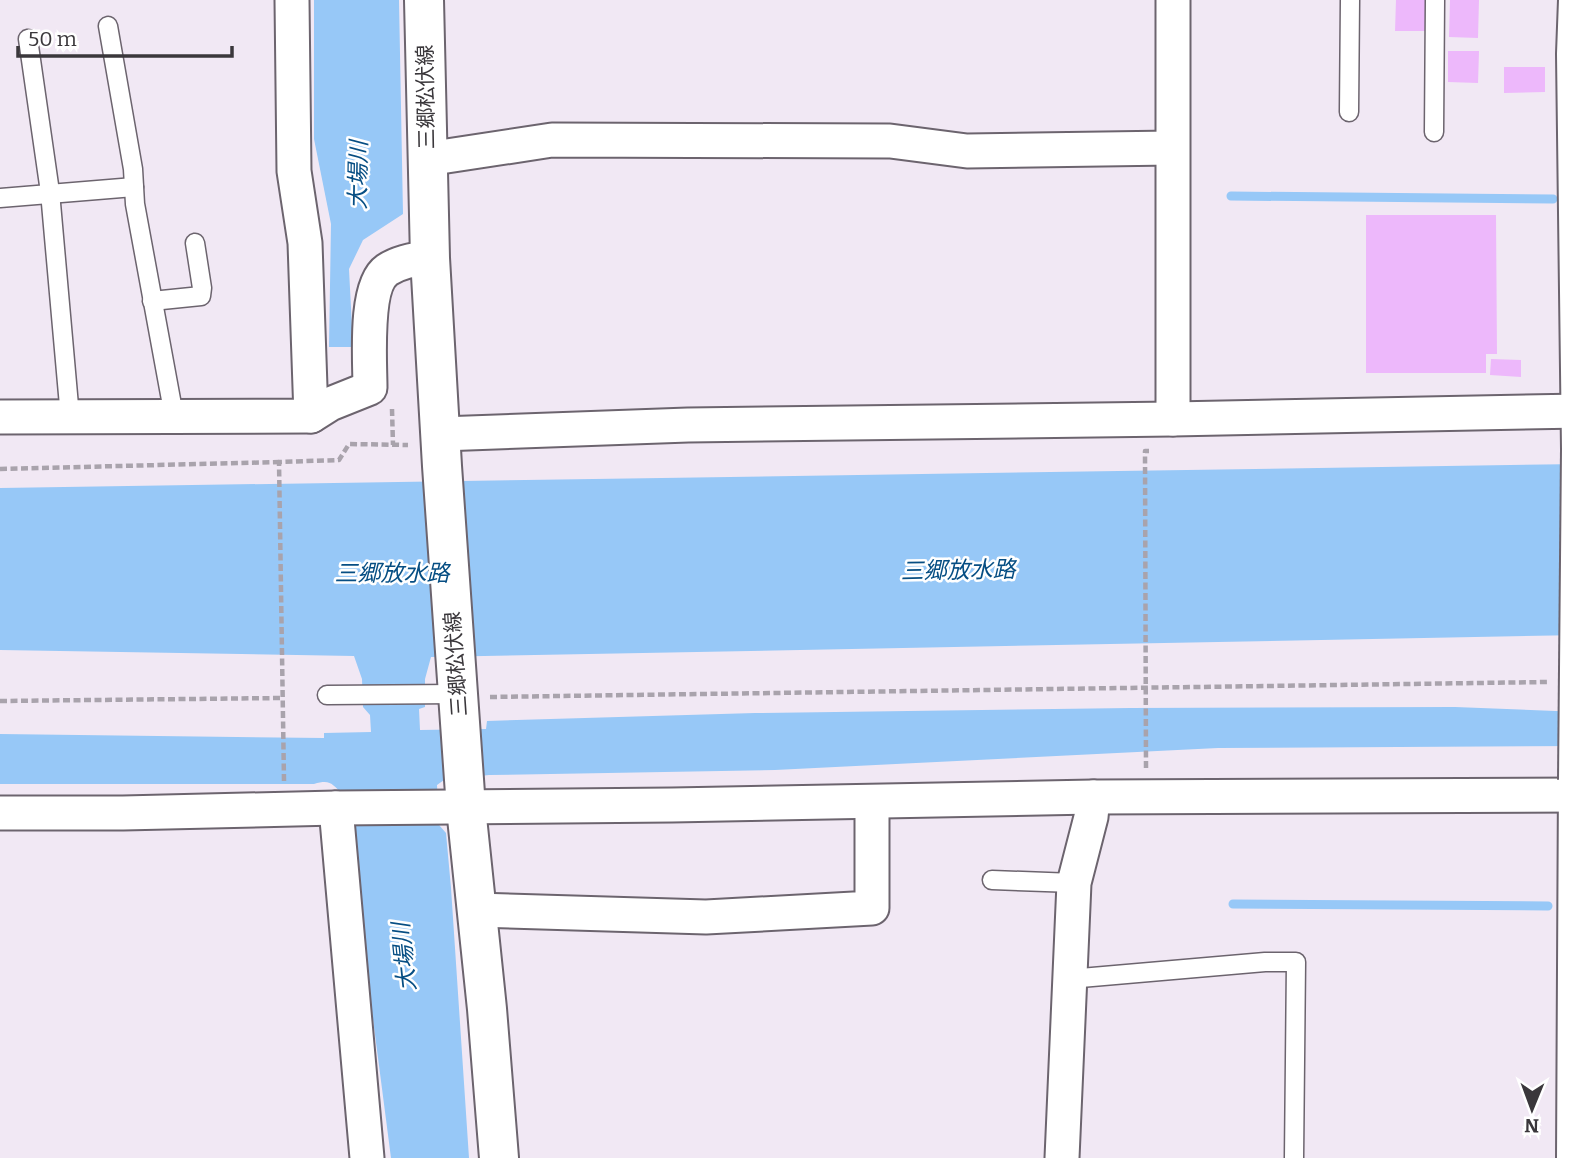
<svg xmlns="http://www.w3.org/2000/svg" width="1581" height="1158" font-family="Bitter,'Noto Sans JP',serif">
  <style>
    .water { fill: #97c8f7 }
    .lines { fill: none; stroke-linecap: round; stroke-linejoin: round }
    .stream { stroke: #97c8f7; stroke-width: 9 }
    .building { fill: #edb8fb }
    .service-casing { stroke: #6c646e; stroke-width: 21 }
    .minor-casing { stroke: #6c646e; stroke-width: 37 }
    .tertiary-casing { stroke: #6c646e; stroke-width: 42 }
    .primary-casing { stroke: #6c646e; stroke-width: 42 }
    .path { stroke: #a9a3ac; stroke-width: 4.5; stroke-dasharray: 7 3.5; stroke-linecap: butt }
    .service { stroke: #fff; stroke-width: 18 }
    .minor { stroke: #fff; stroke-width: 33 }
    .tertiary { stroke: #fff; stroke-width: 38 }
    .primary { stroke: #fff; stroke-width: 38 }
    .tertiary-bridge-casing { stroke: #6c646e; stroke-width: 42; stroke-linecap: butt }
    .tertiary-bridge { stroke: #fff; stroke-width: 38 }
    .labels { text-anchor: middle; dominant-baseline: central; stroke-width: 5; stroke-linejoin: round; paint-order: stroke }
    .street-label { font-size: 21px; fill: #3a373b; stroke: #fff }
    .water-label { font-size: 23px; font-style: italic; fill: #064e83; stroke: #fff }
  </style>
  <rect width="100%" height="100%" fill="#f1e8f4"/>
  <g class="water">
    <polygon points="314,0 399,0 403,214 363,240 349,269 353,347 329,347 331,224 314,139"/>
    <path d="M1581,464V635L431,657L425,679V707L419,709L420,730L486,729L487,721L755,713L1130,708L1455,707L1581,712V746L1218,748L775,770L489,775L444,780L437,785L439,825L446,833L451,888L469,1158H391L344,796C332,784 331,779 314,784H0V734L324,738V733L371,732L370,715L363,707L362,679L354,656L0,650V488Z"/>
  </g>
  <g class="lines">
    <g class="stream">
      <polyline points="1231,196 1553,199"/>
      <polyline points="1233,904 1548,906"/>
    </g>
  </g>
  <g class="building">
    <polygon points="1396,0 1426,0 1426,31 1395,31"/>
    <polygon points="1450,0 1479,0 1478,38 1449,37"/>
    <polygon points="1448,51 1479,51 1478,83 1448,82"/>
    <polygon points="1504,67 1545,67 1545,92 1504,93"/>
    <polygon points="1366,215 1496,215 1497,354 1486,354 1486,373 1366,373"/>
    <polygon points="1491,359 1521,360 1521,377 1490,375"/>
  </g>
  <g class="lines">
    <defs>
      <g id="service">
        <polyline points="108,26 133,169 135,204 174,416"/>
        <polyline points="28,39 50,192 70,417"/>
        <polyline points="1349,112 1350,0"/>
        <polyline points="1434,132 1435,0"/>
        <polyline points="0,198 134,187"/>
        <polyline points="152,301 201,296 202,288 195,243"/>
        <polyline points="327,695 457,694"/>
        <polyline points="992,880 1074,883"/>
        <polyline points="1069,979 1265,962 1296,962 1294,1158"/>
      </g>
      <g id="minor">
        <polyline points="292,0 294,171 305,243 311,416"/>
        <polyline points="427,159 552,140 890,141 967,151 1172,148"/>
        <path d="M0,417L311,416L330,404L370,388C370,361 364,286 387,270C399,262 416,259 430,258"/>
        <polyline points="1173,419 1173,0"/>
        <polyline points="441,434 688,425 1173,419 1581,411"/>
        <polyline points="336,808 367,1158"/>
        <polyline points="0,813 123,813 336,808 672,805 1093,797 1581,795"/>
        <polyline points="476,910 706,917 872,908 872,802"/>
        <polyline points="1062,1158 1074,883 1091,817 1093,797"/>
      </g>
      <g id="tertiary">
        <polyline points="1578,0 1576,54 1581,449"/>
        <polyline points="1576,1158 1578,780"/>
      </g>
      <polyline id="primary" points="424,0 430,258 442,466 466,808 487,1009 499,1158"/>
    </defs>
    <use href="#service" class="service-casing"/>
    <use href="#minor" class="minor-casing"/>
    <use href="#tertiary" class="tertiary-casing"/>
    <use href="#primary" class="primary-casing"/>
    <g class="path">
      <polyline points="392,409 393,445"/>
      <polyline points="0,469 279,462"/>
      <polyline points="490,697 1548,682"/>
      <polyline points="0,701 283,698"/>
      <polyline points="1146,768 1145,451 1149,451"/>
      <polyline points="284,781 279,462 339,460 349,444 408,445"/>
    </g>
    <use href="#service" class="service"/>
    <use href="#minor" class="minor"/>
    <use href="#tertiary" class="tertiary"/>
    <use href="#primary" class="primary"/>
    <defs>
      <polyline id="tertiary-bridge" points="1578,780 1581,449"/>
    </defs>
    <use href="#tertiary-bridge" class="tertiary-bridge-casing"/>
    <use href="#tertiary-bridge" class="tertiary-bridge"/>
  </g>
  <g class="labels">
    <g class="street-label">
      <text transform="translate(426 97) rotate(-91)">三郷松伏線</text>
      <text transform="translate(456 664) rotate(-94)">三郷松伏線</text>
    </g>
    <g class="water-label">
      <text transform="translate(358 175) rotate(-89)">大場川</text>
      <text transform="translate(958 570) rotate(-1)">三郷放水路</text>
      <text x="392" y="573">三郷放水路</text>
      <text transform="translate(404 957) rotate(-96)">大場川</text>
    </g>
  </g>
  <g transform="translate(1532 1109) rotate(181)" stroke="#ffffff" stroke-width="5" paint-order="stroke">
  <path d="M0-5L12 26L0 18L-12 26Z" fill="#3a373b"/>
  <text y="-10" font-size="19" font-weight="bold" text-anchor="middle" fill="#3a373b">N</text>
  </g>
  <path d="M18 46v10h214v-10" fill="none" stroke="#3a373b" stroke-width="3.5"/>
  <text x="28" y="46" font-size="21" fill="#3a373b" stroke="#ffffff" stroke-width="5" paint-order="stroke">50 m</text>
</svg>
